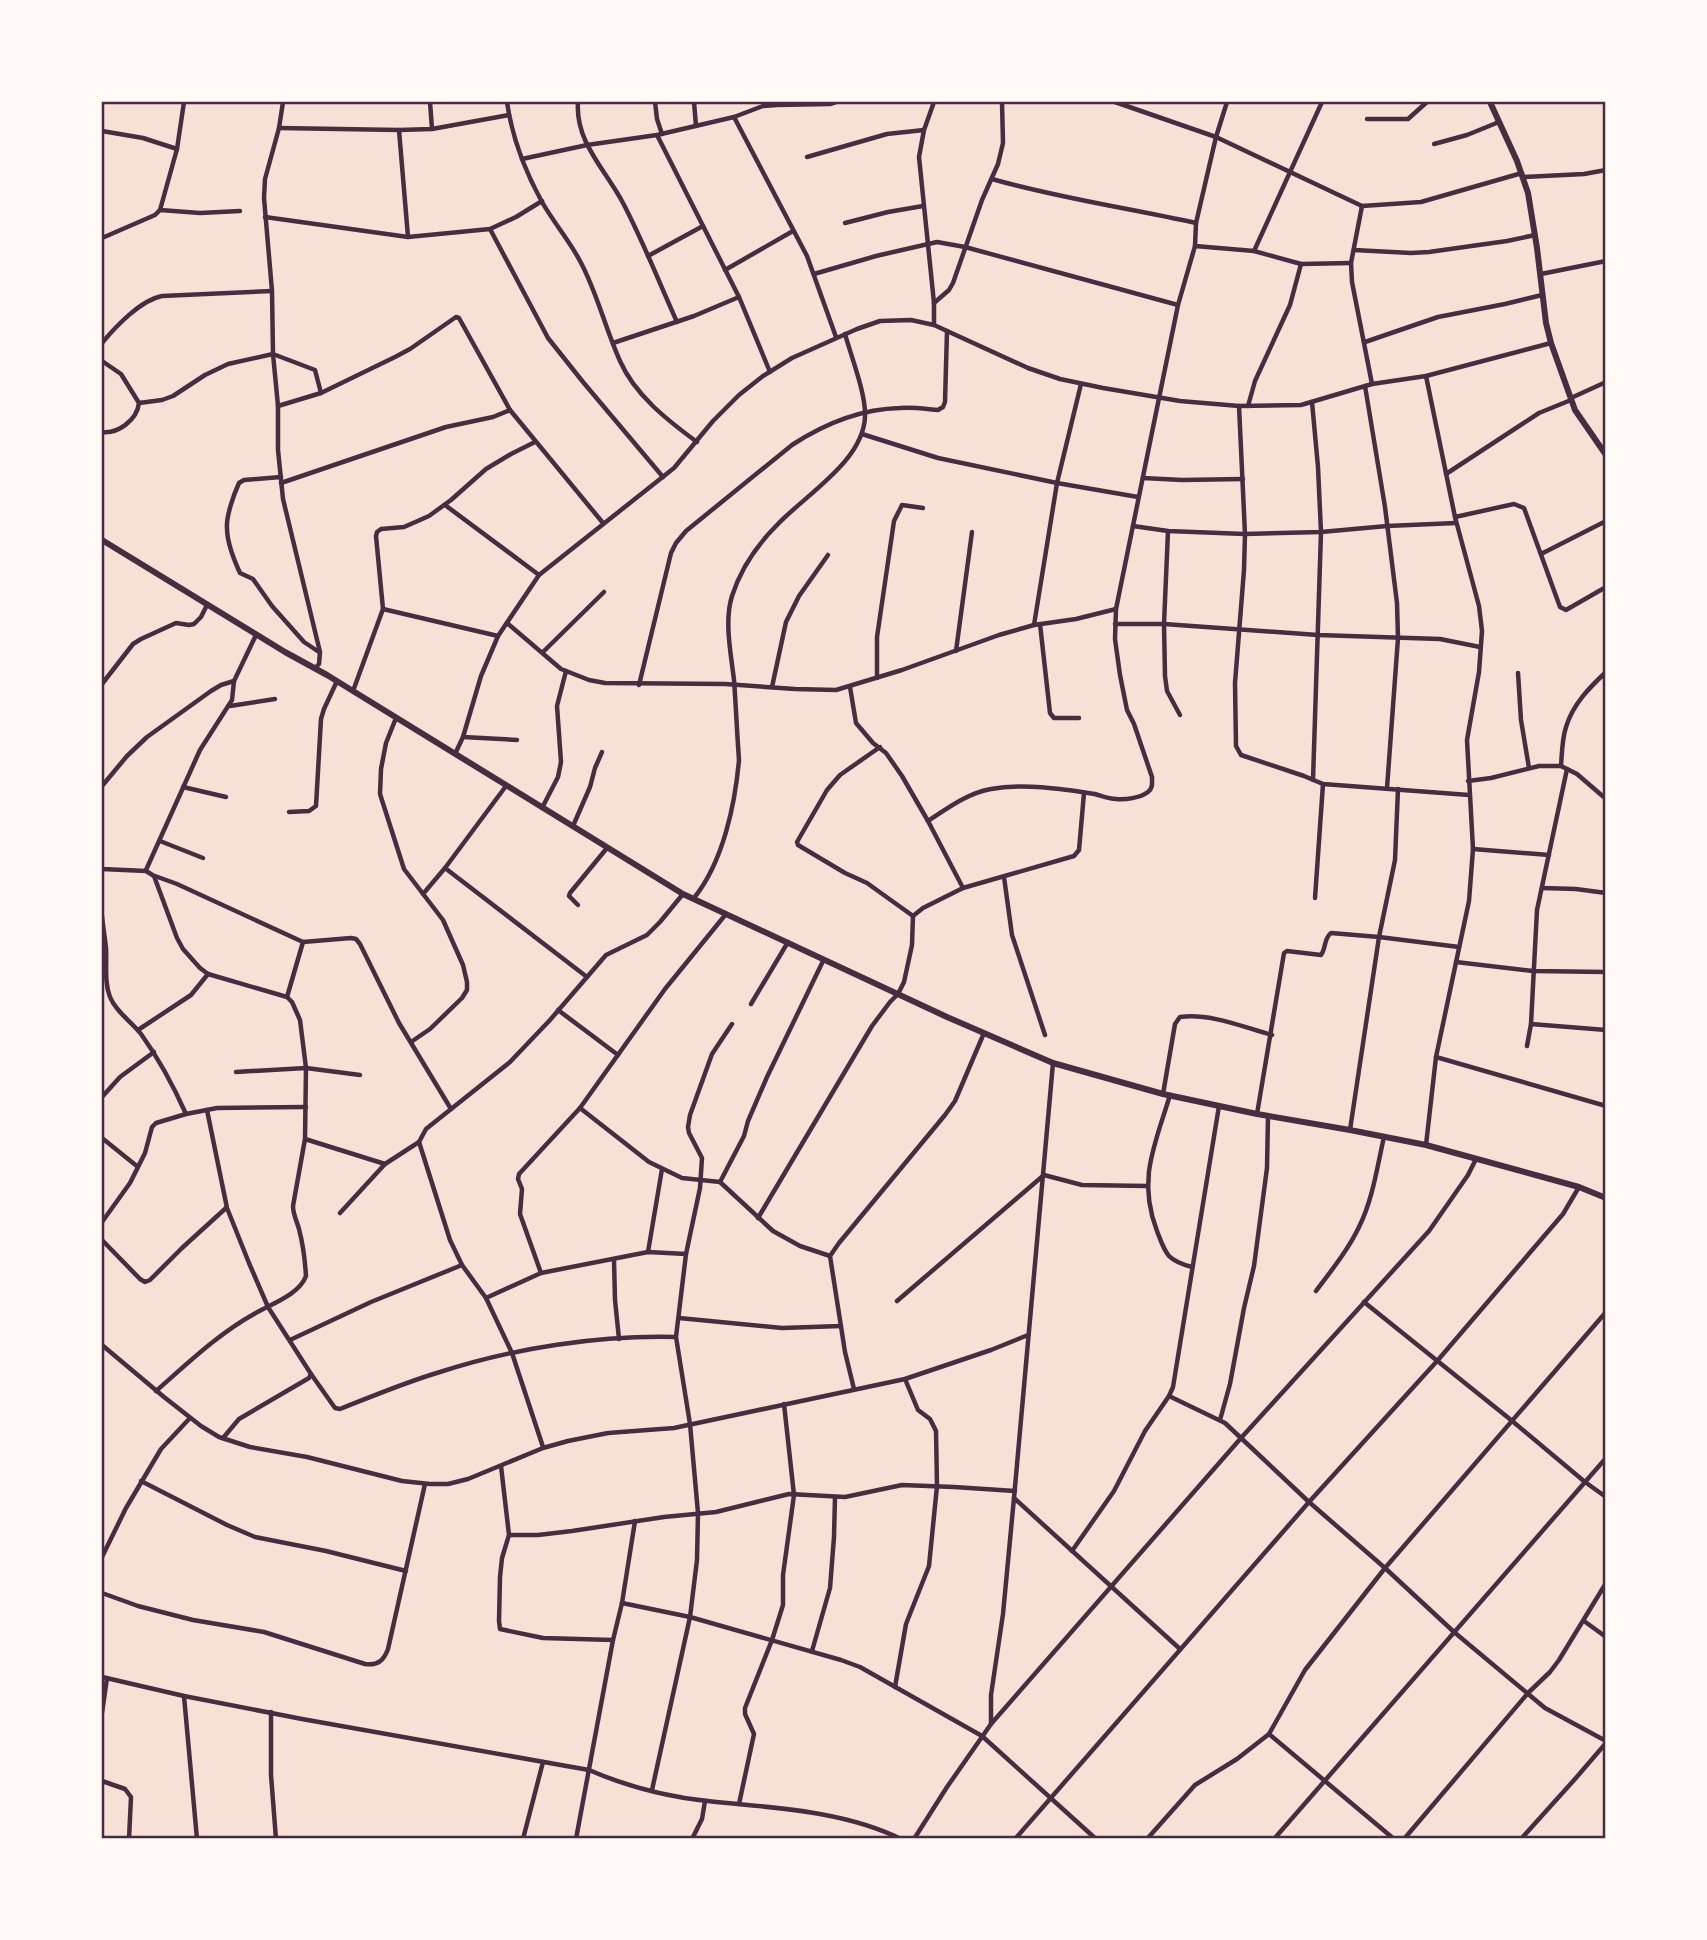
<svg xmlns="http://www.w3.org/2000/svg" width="1707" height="1940" font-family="'Nunito Sans',sans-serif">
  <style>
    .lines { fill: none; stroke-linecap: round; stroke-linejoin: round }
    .minor { stroke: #4a2c40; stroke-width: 4.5 }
    .tertiary { stroke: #4a2c40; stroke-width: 6 }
    .neatline { fill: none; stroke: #4a2c40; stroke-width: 2.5 }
  </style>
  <rect width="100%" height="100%" fill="#f7e1d7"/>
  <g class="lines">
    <g class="minor">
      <polyline points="283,102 279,128 265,179 264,198 272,291 273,354 278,406 278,450 283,499 320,652 319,664 315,668"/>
      <polyline points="430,102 432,129"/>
      <path d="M507,102C512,137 525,171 542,202C554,223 569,240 580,261C597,292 605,328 620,361C635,395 667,420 697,442"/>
      <path d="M578,102C575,142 605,169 623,203C643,241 659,282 677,322"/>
      <polyline points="655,102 657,119 662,134"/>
      <polyline points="694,102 696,126"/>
      <polyline points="1115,102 1216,137 1362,206 1421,202 1522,173"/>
      <polyline points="734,117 807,256 836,337"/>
      <polyline points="1367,119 1408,119 1427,102"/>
      <polyline points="279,128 399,130 432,129 509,115"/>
      <polyline points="399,130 408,237"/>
      <polyline points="102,131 143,138 177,149"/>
      <polyline points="657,135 739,297 770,372"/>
      <polyline points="1434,144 1467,135 1499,122"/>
      <polyline points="807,157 887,134 924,130"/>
      <polyline points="522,159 587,145 657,135 734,117 763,106 777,105 830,104 836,102"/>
      <polyline points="1523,177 1584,174 1606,170"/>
      <path d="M992,179C1058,198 1128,208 1196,223"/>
      <polyline points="1362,206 1351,263 1352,282 1372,384"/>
      <polyline points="160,210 200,213 240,211"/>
      <polyline points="265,217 408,237 490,229 516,217 542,201"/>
      <polyline points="845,223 888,212 923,206"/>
      <polyline points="490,229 548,338 583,382 663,477"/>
      <polyline points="102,238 155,215 160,210 177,149 184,102"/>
      <polyline points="1195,246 1254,251 1301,264 1351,263"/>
      <polyline points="1354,250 1411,253 1429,252 1507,241 1535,235"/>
      <polyline points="1254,251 1322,102"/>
      <polyline points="648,256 703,226"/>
      <polyline points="725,270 793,231"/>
      <polyline points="814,274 876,256 937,242 965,247 1178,305"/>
      <polyline points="1541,274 1606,261"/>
      <polyline points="934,303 949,290 953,283 982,200 998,164 1003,143 1002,102"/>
      <polyline points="934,325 934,303 919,157 924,130 934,102"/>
      <polyline points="1365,342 1438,317 1505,304 1542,295"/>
      <path d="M102,343C116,326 141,300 162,296L272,291"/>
      <polyline points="613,343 694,316 739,297"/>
      <path d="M102,361L121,374L139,403C137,420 118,434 102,432"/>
      <polyline points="1426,376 1455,517 1479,606 1482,631 1479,672 1467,740 1473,849 1469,901 1436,1057 1426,1145"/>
      <polyline points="1365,386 1385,507 1397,603 1398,638 1387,788"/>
      <polyline points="1571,398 1606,382"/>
      <polyline points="1312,402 1318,467 1321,532 1313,780"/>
      <polyline points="139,403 162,400 173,396 205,375 228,364 273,354 315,370 321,393"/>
      <polyline points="278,406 321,393 395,357 410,349 456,317 459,318 510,410 603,523"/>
      <polyline points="1239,406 1245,534 1244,570 1235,683 1236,746 1241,755 1304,776 1323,784 1469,795"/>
      <polyline points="1248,406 1255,381 1290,305 1301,264"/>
      <polyline points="862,434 938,458 1057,483 1138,497"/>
      <polyline points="1446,474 1539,413 1571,400"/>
      <path d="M281,477L244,480L239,483C234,494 226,516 227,528C227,543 234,560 240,573L253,579L272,606L304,642L319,652"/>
      <polyline points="1143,478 1182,480 1243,479"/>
      <polyline points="281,483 446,427 493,417 510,410"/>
      <polyline points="445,505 539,575"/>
      <polyline points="1455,517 1514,504 1524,508 1560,607 1566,610 1606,587"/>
      <polyline points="1133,526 1168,531 1245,534 1321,532 1387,526 1456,523"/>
      <polyline points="1168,531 1164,624 1165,676 1167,691 1180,715"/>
      <polyline points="1541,554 1606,521"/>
      <polyline points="383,609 498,636"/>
      <polyline points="507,623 561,669 589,680 605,683 725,684 795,689 836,690 902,670 999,635 1034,625 1076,619 1116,609"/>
      <polyline points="1040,624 1050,713 1054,718 1079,718"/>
      <polyline points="1115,624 1164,624 1318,635 1440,639 1480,647"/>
      <polyline points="1034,625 1057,483 1081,384"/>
      <polyline points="956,651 972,532"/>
      <polyline points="543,652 604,592"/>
      <polyline points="1518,673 1521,720 1529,768"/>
      <polyline points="877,678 877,637 894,521 902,505 923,508"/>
      <polyline points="102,684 133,644 141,639 176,623 189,625 194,624 201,617 207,605"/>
      <path d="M639,685L671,553L676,543L686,531L792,445C824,424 861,409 900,408C913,407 926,409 938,410L943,407L945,402L947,331"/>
      <polyline points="772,687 786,622 799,596 828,555"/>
      <polyline points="850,687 856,723 873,743 886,753 902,776 928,821 963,888"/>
      <polyline points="353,691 383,609 376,536 377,532 381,529 404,527 429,516 451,500 486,469 511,454 535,442"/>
      <polyline points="230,706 275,699"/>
      <polyline points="396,718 386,743 381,769 380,794 404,869 443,920 463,965 467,982 467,990 462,998 430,1029 411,1042"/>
      <polyline points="463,737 517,740"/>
      <polyline points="880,747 840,775 827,790 797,842 798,845 845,873 867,883 913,916"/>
      <polyline points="455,754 463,737 481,676 498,636 539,575 674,468 713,421 739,395 763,376 792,358 857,329 880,321 911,320 934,325 1028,368 1060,379 1103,388 1180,401 1239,406 1301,405 1372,384 1426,376 1551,343"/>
      <path d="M1561,766C1562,753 1562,739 1566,727C1573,704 1589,688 1606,672"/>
      <polyline points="1468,781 1491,778 1539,766 1561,766 1577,774 1606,799"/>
      <polyline points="102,786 127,756 147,737 211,691 221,685 234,681"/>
      <polyline points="183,787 226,797"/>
      <polyline points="542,808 558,777 561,762 557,706 566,671"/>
      <polyline points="289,812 309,811 316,806 321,719 324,709 337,681"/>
      <path d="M928,821C948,808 968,793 991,789C1024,783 1062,789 1095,794C1102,796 1109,799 1116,799C1125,800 1140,798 1148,792C1153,788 1152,784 1152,777L1134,724L1127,710L1120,675L1115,639L1116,609L1178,305L1195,246L1196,223L1216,137L1227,102"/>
      <polyline points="573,826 590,787 595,768 602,752"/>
      <polyline points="160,841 203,858"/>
      <polyline points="1473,849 1549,855"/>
      <polyline points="445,868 587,977"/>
      <path d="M102,869L146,871L154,876L177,938L183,949L200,968L208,974L287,997L292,1002L300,1020L306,1068L305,1139L293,1206C293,1215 297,1221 299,1229C303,1244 305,1260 306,1276C299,1295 271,1304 254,1314C218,1334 187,1364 156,1391"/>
      <polyline points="146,870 200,750 232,700 234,681 256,635"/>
      <polyline points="155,876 177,884 303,942 351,938 356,939 360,944 399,1023 451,1109"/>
      <polyline points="1004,877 1012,935 1045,1035"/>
      <polyline points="1542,888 1576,889 1606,893"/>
      <polyline points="423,894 445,868 506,786"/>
      <path d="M694,898C723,862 735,805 739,760C737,733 736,707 734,680C731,654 724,621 732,596C741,568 757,545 777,525C805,495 864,461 865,416C866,394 851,356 845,334"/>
      <polyline points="1315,898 1323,784"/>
      <polyline points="578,905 569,896 570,893 607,848"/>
      <path d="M102,916C103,927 105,938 106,948C107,964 104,982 110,997C116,1012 131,1021 141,1034C159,1059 173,1085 186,1114"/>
      <polyline points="1456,962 1533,971 1606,972"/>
      <polyline points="287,997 303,942"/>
      <polyline points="751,1004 788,942"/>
      <polyline points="558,1010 618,1055"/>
      <polyline points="1531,1024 1606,1030"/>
      <polyline points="138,1030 191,995 208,974"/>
      <polyline points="1527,1046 1531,1024 1537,910 1567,769"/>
      <polyline points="1436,1057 1606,1106"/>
      <polyline points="236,1072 306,1068 360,1075"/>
      <path d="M1163,1094L1175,1024L1180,1017C1210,1013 1243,1027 1272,1035"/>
      <path d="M1170,1095C1155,1145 1137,1179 1157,1231C1166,1255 1167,1260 1192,1267"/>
      <polyline points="102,1097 120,1077 154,1052"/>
      <polyline points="580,1108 649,1162 682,1178 720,1182 773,1231 800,1246 830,1256"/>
      <path d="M207,1110L227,1208L249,1263L268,1307L311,1374L335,1408L340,1409C373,1396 406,1382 440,1372C514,1348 599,1335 676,1337"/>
      <path d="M1257,1114L1284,953L1287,951L1321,955C1326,948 1324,938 1331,933L1379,937L1459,947"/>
      <polyline points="1350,1130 1379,937 1395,860 1398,789"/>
      <polyline points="102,1138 138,1167"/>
      <polyline points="305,1139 385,1164"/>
      <polyline points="419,1142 450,1240 462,1265 486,1298 512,1353 543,1447"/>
      <polyline points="720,1182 744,1136 748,1121 767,1077 824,959"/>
      <polyline points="340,1213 385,1164 419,1142 426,1129 510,1062 550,1020 606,955 647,935 660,922 683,894"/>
      <polyline points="758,1218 872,1026 890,1002 898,994 904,982 912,945 913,916 923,908 963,888 1074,856 1079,850 1084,793"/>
      <polyline points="102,1222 130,1183 145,1153 152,1127 156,1123 186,1114 217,1108 306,1107"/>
      <polyline points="102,1240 140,1279 145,1282 150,1280 182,1248 226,1208"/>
      <polyline points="648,1252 662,1169"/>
      <polyline points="614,1260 615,1300 619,1339"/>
      <polyline points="541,1273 520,1214 522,1189 518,1179 519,1174 580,1108 665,989 726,914"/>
      <path d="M1316,1291C1331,1271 1348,1250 1359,1227C1373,1199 1377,1167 1384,1137"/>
      <polyline points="486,1298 541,1273 648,1252 686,1254"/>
      <polyline points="897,1301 1044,1175 1082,1185 1147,1186"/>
      <polyline points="1364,1302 1511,1420 1585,1482 1606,1497"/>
      <polyline points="679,1318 782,1328 841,1326"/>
      <polyline points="290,1340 371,1302 462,1265"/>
      <polyline points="102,1345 164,1397 201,1426 219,1437 250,1447 307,1457 402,1481 430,1484 448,1484 468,1479 543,1448 568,1441 608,1433 674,1428 905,1379 991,1350 1028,1335"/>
      <polyline points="854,1389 845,1352 830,1256 839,1243 945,1115 955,1101 984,1033"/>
      <polyline points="1169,1396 1225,1423 1309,1502 1385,1568 1454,1632 1545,1708 1606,1741"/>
      <polyline points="1220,1420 1230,1384 1244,1308 1254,1266 1267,1168 1268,1116"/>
      <polyline points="223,1438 239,1419 309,1378 311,1374"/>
      <polyline points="501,1466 509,1535 502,1558 500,1577 499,1621 500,1629 543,1638 613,1640"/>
      <polyline points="141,1481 227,1525 255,1537 326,1551 406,1571"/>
      <polyline points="1014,1498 1180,1649"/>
      <polyline points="509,1535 538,1535 572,1531 664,1517 716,1512 789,1494 845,1497 902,1485 954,1487 1015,1491"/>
      <polyline points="1072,1551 1114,1491 1145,1431 1169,1396 1173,1387 1219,1106"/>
      <polyline points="102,1557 126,1508 161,1449 190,1418"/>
      <path d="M102,1593L138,1606L193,1620L264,1632L365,1664C378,1666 384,1660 388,1649L425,1484"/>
      <polyline points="622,1603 690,1617 841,1660 860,1667 982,1736 1096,1839"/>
      <polyline points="1584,1621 1606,1637"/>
      <polyline points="812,1651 830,1588 834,1537 835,1497"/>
      <path d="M102,1677L184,1696L302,1719L589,1770C626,1786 668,1797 708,1801C772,1808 842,1810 901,1839"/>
      <polyline points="895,1687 906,1624 929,1566 937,1486 936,1431 930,1419 918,1410 905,1379"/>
      <polyline points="184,1696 197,1839"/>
      <polyline points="271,1712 271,1775 276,1839"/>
      <polyline points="102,1713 107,1678"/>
      <polyline points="991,1724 991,1695 1003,1614 1014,1498 1053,1063"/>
      <polyline points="1269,1734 1394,1839"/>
      <polyline points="102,1781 125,1789 131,1797 129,1839"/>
      <polyline points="652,1790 690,1617 697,1560 698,1513 690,1424 676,1337 686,1254 700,1188 702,1158 689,1133 688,1127 690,1115 712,1054 732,1024"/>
      <polyline points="739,1804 754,1734 745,1714 745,1708 772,1640 783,1605 783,1575 794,1495 784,1404"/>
      <polyline points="523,1839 543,1762"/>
      <polyline points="576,1839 613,1640 622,1603 635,1521"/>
      <polyline points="692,1839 702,1819 705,1801"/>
      <polyline points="914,1839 947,1787 991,1724 1241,1438 1429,1231 1468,1175 1476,1159"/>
      <polyline points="1015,1839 1309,1502 1438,1360 1563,1214 1579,1187"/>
      <polyline points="1147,1839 1195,1785 1237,1759 1269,1734 1305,1670 1385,1568 1606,1312"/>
      <polyline points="1274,1839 1606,1458"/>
      <polyline points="1404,1839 1528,1693 1550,1672 1559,1660 1606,1583"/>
      <polyline points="1521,1839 1575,1779 1606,1743"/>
    </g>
    <g class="tertiary">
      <polyline points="1490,102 1517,161 1528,193 1537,248 1546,323 1551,343 1575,410 1606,455"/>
      <polyline points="102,540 285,652 327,675 683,894 947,1017 1053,1063 1163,1094 1257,1114 1350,1130 1426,1145 1579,1187 1606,1198"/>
    </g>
  </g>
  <rect width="1707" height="1940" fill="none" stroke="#fffaf5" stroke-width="206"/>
  <rect x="103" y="103" width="1501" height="1734" class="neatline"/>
</svg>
